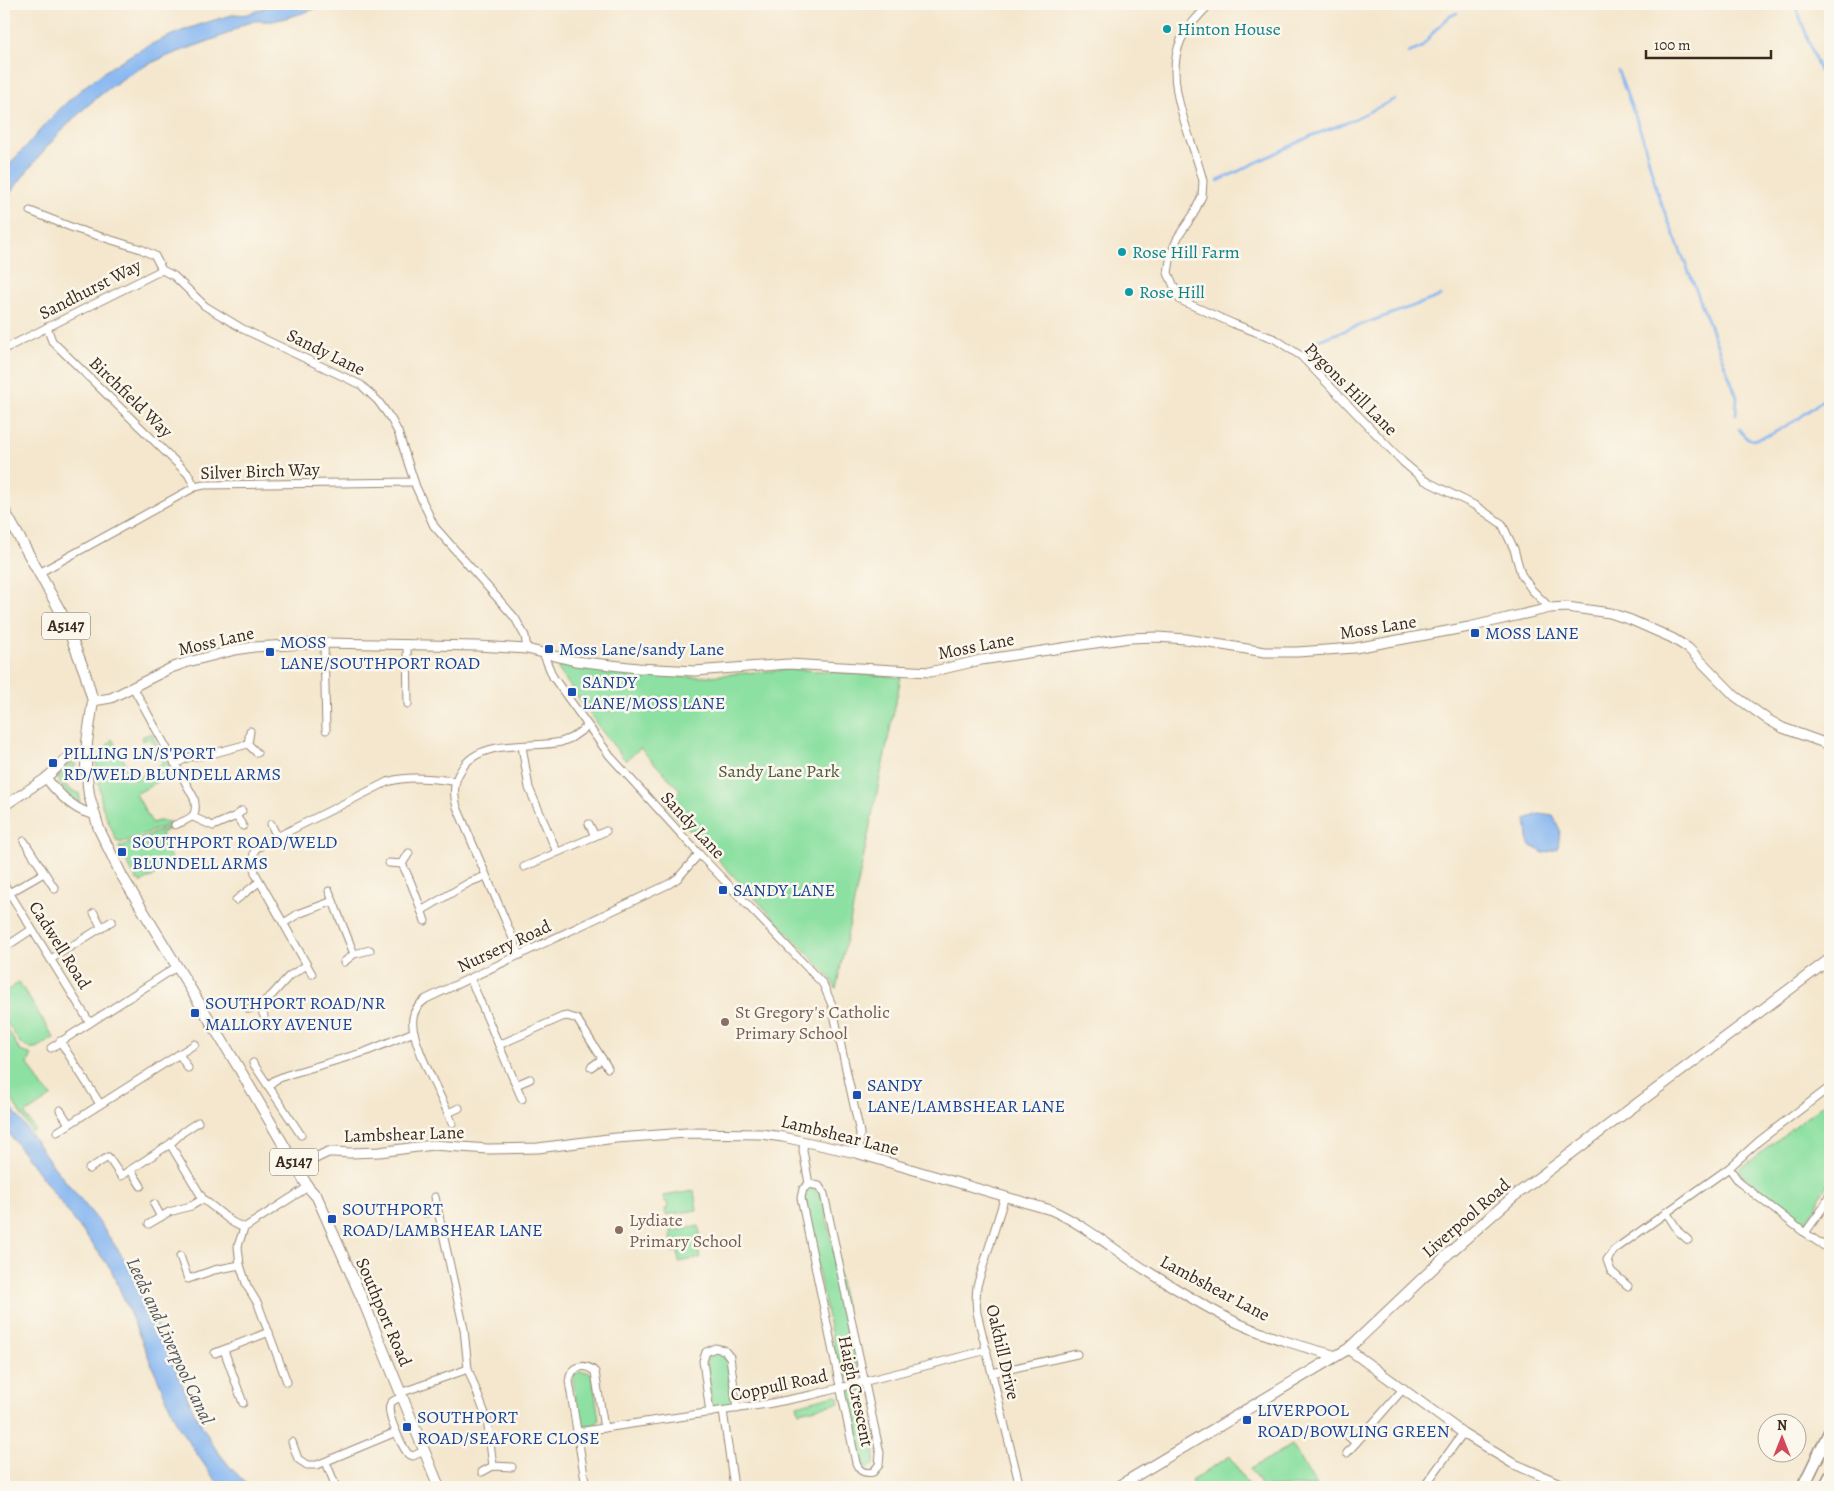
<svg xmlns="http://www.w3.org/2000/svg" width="1834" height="1491" font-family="Alegreya,serif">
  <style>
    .green { fill: #8ce0a1; stroke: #648560 }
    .water { fill: #85b6f1; stroke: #607088 }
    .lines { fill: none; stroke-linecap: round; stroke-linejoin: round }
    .stream { stroke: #85b6f1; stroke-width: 2.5 }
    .minor-casing { stroke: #988876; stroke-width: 9 }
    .tertiary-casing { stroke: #988876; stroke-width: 11 }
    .secondary-casing { stroke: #988876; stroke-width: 12 }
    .primary-casing { stroke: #988876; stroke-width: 12 }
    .trunk-casing { stroke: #988876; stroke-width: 14 }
    .minor { stroke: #fff; stroke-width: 7 }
    .tertiary { stroke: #fff; stroke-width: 9 }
    .secondary { stroke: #fff; stroke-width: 10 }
    .primary { stroke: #fff; stroke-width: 10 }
    .trunk { stroke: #fff; stroke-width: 11 }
    .culture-dot { fill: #0f9aa8; stroke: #fbf7ec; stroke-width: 2 }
    .transit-dot { fill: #1a4fb4; stroke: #fbf7ec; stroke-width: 2 }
    .education-dot { fill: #8d6e63; stroke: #fbf7ec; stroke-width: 2 }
    .labels { text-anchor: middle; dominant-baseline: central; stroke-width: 5; stroke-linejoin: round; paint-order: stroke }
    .shield { fill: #fbf7ec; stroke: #75685c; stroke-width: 1 }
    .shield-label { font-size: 16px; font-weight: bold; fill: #3b2a1e }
    .culture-label { font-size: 18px; fill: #0d838f; stroke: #fbf7ec; text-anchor: start }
    .street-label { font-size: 18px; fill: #3b2a1e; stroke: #fbf7ec }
    .transit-label { font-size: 18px; fill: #164399; stroke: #fbf7ec; text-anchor: start }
    .park-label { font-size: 18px; fill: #4f583f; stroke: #fbf7ec }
    .education-label { font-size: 18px; fill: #785e54; stroke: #fbf7ec; text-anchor: start }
    .water-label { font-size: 19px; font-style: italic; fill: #51545d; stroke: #fbf7ec }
  </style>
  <rect width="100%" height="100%" fill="#fbf7ec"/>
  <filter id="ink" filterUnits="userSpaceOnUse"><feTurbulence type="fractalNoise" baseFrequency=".02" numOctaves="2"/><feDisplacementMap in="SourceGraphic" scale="10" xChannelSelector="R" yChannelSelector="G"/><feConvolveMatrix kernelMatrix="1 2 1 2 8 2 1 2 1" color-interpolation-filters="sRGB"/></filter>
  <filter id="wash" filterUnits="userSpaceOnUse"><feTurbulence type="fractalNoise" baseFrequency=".0096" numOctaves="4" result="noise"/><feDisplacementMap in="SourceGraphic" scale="20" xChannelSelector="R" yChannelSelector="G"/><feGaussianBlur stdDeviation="1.12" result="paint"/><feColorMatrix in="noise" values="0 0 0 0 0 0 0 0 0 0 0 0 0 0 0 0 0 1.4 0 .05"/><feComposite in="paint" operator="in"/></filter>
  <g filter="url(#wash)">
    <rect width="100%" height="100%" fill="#f4e7ce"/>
    <g class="green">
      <polygon points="562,663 629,675 696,677 793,669 901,677 836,989 830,977 666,805 680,790 640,748 626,761 601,730 558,669"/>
      <polygon points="151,733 173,773 136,794 152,823 158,821 170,822 172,824 120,843 119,841 117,842 102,806 96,761 112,739 135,780 163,764 149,738 143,741 142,737"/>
      <path d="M71,763H75L76,766C67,770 64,774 65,784L70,790L79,793L80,799L79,804C69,796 62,790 58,778L63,769Z"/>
      <polygon points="172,826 161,834 164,845 174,864 141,883 139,880 137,881 123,855 124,854 122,849 120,850 119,847"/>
      <polygon points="19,982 54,1038 37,1048 29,1048 20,1043 4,1018 4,993"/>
      <polygon points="4,1023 20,1051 30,1054 31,1056 28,1064 43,1088 52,1096 25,1114 35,1130 32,1132 4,1087"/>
      <polygon points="1830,1099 1830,1177 1816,1207 1805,1222 1799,1222 1743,1176 1740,1169"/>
      <polygon points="811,1188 819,1192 824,1204 859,1375 841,1380 805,1208 805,1193"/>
      <polygon points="694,1191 697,1210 666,1215 665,1209 668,1208 667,1202 664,1202 663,1196"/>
      <polygon points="699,1226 701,1243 703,1242 704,1247 698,1248 700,1258 679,1262 678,1251 672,1252 671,1231"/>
      <polygon points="718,1351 721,1352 726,1358 732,1402 729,1406 716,1408 712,1405 706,1360 711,1353"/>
      <polygon points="581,1371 589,1372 593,1379 599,1420 595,1425 583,1426 580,1424 573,1381 574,1375"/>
      <polygon points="862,1389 875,1454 874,1465 868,1468 861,1464 844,1393"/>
      <polygon points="835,1395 838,1396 839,1403 799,1412 797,1405"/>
      <polygon points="1292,1445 1317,1486 1262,1487 1250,1469"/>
      <polygon points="1230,1456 1249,1487 1195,1487 1191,1481"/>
    </g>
    <g class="water">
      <path d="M273,4H328C310,11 292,17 273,21C264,22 255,19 247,23C240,25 234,31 227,34C198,46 167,54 139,69C84,99 40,152 4,202C4,194 2,182 4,175C6,166 23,150 30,142C86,73 150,36 236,14C250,17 260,8 273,4Z"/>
      <polygon points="1539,814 1553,816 1560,830 1558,849 1544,853 1529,845 1526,819"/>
      <polygon points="4,1097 54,1167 96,1218 136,1276 194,1412 215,1448 231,1468 250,1487 222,1487 212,1476 178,1426 111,1269 4,1127"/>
    </g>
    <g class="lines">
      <g class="stream">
        <polyline points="1795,4 1830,99"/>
        <polyline points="1408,53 1421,48 1435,30 1450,16 1457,13"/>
        <polyline points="1618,71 1642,135 1659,198 1693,282 1737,397 1736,415"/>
        <polyline points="1218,181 1311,136 1348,122 1395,99"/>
        <polyline points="1316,341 1441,296"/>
        <polyline points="1739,429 1745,437 1753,440 1770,435 1798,419 1830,394"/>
      </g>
    </g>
  </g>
  <g filter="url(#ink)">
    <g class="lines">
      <defs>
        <g id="minor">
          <path d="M1210,4C1200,14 1187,27 1181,40C1162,82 1193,139 1203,181L1202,196L1193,215L1178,237L1171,254L1168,273L1180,300L1234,324L1275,339L1301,356L1403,462L1424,480L1476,506L1502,524L1514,549L1521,574L1532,590L1550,608"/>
          <polyline points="30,211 76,229 141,249 155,256 162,270 174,276 205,306 243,329 361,385 378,401 391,419 398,432 416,487 434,526 515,618 525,636 527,649"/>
          <polyline points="47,327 52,341 188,474 195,487"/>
          <polyline points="4,349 162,270"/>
          <polyline points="39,573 195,487 204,485 414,482"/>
          <polyline points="324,643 326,730"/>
          <polyline points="407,644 408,704"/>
          <polyline points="543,653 553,677 610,756 699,854 823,984 832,1005 860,1133 859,1154"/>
          <path d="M133,687L194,798C199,818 190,818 175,825"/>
          <polyline points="250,731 248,744 257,753"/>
          <polyline points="522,746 529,788 557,852"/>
          <polyline points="175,764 189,757 211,754 248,744"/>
          <polyline points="242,811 236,816 243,826"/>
          <polyline points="193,817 213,826 236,816"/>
          <polyline points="271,824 277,837 255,849 253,858 255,873 312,974"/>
          <polyline points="589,824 595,836 606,831"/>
          <path d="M277,837L387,782C410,775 432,779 455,781"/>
          <polyline points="24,841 55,889"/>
          <polyline points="389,863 402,864 409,853"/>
          <path d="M402,864C412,882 418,901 425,921"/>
          <polyline points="524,867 595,836"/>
          <polyline points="4,884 90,1023"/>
          <polyline points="329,891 354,954"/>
          <polyline points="9,893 44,873"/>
          <polyline points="236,900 259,882"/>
          <polyline points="421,911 470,882 486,876"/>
          <polyline points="94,913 102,928"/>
          <polyline points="284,923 298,914 333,901"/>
          <polyline points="4,948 31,930"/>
          <path d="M520,955L457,807C453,794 453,782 461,770C479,738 530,749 561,742L571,738L588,726"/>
          <polyline points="51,959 112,921"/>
          <polyline points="344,962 354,954 370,950"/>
          <polyline points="470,978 516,1085"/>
          <polyline points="259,1005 272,995 289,976 307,965"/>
          <polyline points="249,1009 259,1005 264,1016"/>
          <polyline points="60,1041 100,1104"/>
          <polyline points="499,1045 562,1017 567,1016 577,1019 608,1068"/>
          <polyline points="51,1048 178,966"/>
          <polyline points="179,1054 188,1068"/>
          <polyline points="253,1063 301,1135"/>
          <polyline points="591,1067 602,1059"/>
          <polyline points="268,1086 275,1080 287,1075 365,1052 414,1032"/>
          <polyline points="522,1099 516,1085 530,1079"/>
          <polyline points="60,1110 69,1124"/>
          <path d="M448,1113C439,1092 409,1038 413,1018C414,1009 419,1004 426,999L669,884L678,878L699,854"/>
          <polyline points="452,1123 448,1113 459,1108"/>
          <polyline points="57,1132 195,1044"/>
          <polyline points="804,1142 803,1150 809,1184"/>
          <polyline points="170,1144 203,1199 232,1222 244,1228"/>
          <polyline points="1729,1168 1740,1183 1805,1233 1830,1250"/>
          <polyline points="89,1169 108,1157 121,1176 170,1144 183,1132 198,1122"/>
          <polyline points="131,1170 141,1186"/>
          <path d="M809,1184L819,1186L824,1194L880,1453L879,1465L873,1472C864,1474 859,1471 856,1463L801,1198L803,1189Z"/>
          <polyline points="1005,1196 977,1286 976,1300 977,1313 1020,1487"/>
          <polyline points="154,1204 161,1217"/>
          <polyline points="438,1211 464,1329 468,1369 487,1419 493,1466"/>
          <polyline points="1666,1212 1679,1232 1688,1240"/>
          <polyline points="425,1213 438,1211 435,1197"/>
          <polyline points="149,1224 169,1212 191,1206 203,1199"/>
          <polyline points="1805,1233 1825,1205 1830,1194"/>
          <polyline points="180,1256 188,1279 214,1270 240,1265"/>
          <polyline points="1628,1286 1611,1271 1607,1260 1614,1250 1729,1168 1759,1141 1830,1087"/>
          <polyline points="224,1350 243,1403"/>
          <polyline points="215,1353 269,1332"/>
          <polyline points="992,1373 1077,1354"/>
          <polyline points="287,1382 258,1304 247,1286 240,1265 238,1246 244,1228 308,1187"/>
          <polyline points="400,1393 468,1369"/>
          <path d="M402,1397C399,1398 393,1400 391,1403C384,1411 402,1446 408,1454L413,1456L424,1451"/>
          <polyline points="723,1411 734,1487"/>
          <polyline points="710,1413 703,1361 706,1352 715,1348 724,1350 730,1357 737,1409"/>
          <polyline points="577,1432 767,1404 812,1395 987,1350"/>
          <polyline points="1348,1436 1356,1443"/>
          <polyline points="292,1442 298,1459 307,1465 317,1465 396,1432"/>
          <polyline points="1347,1453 1404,1388"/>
          <polyline points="326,1462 336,1487"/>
          <polyline points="482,1472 493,1466 512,1467"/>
          <path d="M586,1487L569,1381C571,1366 585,1362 595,1372L604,1428"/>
          <polyline points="1424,1487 1463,1433"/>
        </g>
        <g id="tertiary">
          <polyline points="93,701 111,698 171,668 188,662 235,650 254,647 324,643 477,646 527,649 575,661 638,668 695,671 788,664 930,672 981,660 1129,638 1157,637 1186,639 1265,652 1297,652 1355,648 1469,627 1550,608 1567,607 1610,613 1631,620 1672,638 1688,648 1735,696 1767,719 1783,728 1830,745"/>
          <path d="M46,778C57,792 75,812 94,814"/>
          <polyline points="4,806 46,778 72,754 87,752"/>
          <path d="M297,1167L328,1152H334L350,1153L379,1152L433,1145L488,1149L538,1148L616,1138L687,1133L761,1134L783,1137L856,1153L1051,1210C1085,1225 1113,1249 1144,1269C1175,1288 1207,1309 1240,1324C1271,1338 1304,1347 1337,1356"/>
          <polyline points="1348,1349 1463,1433 1512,1463 1567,1487"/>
        </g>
        <polyline id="secondary" points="1117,1487 1348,1349 1448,1254 1513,1197 1830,959"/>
        <polyline id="primary" points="4,510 63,616 85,673 93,701 87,742 86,767 89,795 99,829 122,876 240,1070 308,1187 317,1197 364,1303 439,1487"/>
        <g id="trunk">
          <polyline points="1803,1487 1830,1431"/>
          <polyline points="1825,1487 1830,1477"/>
        </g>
      </defs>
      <use href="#minor" class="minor-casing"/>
      <use href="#tertiary" class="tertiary-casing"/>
      <use href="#secondary" class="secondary-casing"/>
      <use href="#primary" class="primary-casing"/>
      <use href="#trunk" class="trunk-casing"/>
      <use href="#minor" class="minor"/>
      <use href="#tertiary" class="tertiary"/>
      <use href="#secondary" class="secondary"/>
      <use href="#primary" class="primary"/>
      <use href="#trunk" class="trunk"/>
    </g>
  </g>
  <g class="culture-dot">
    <circle cx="1167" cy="29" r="5"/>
    <circle cx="1122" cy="252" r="5"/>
    <circle cx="1129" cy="292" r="5"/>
  </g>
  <g class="transit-dot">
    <rect x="1470" y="628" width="10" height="10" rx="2.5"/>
    <rect x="544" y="644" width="10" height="10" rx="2.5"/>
    <rect x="265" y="647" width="10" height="10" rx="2.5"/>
    <rect x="567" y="687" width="10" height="10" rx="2.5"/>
    <rect x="48" y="758" width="10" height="10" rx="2.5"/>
    <rect x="117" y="847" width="10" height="10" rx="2.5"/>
    <rect x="718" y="885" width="10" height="10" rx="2.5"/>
    <rect x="190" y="1008" width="10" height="10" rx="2.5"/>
    <rect x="852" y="1090" width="10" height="10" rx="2.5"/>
    <rect x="327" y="1214" width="10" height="10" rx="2.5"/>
    <rect x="1242" y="1415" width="10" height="10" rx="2.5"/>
    <rect x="402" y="1422" width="10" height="10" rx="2.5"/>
  </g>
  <g class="education-dot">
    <circle cx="725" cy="1022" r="5"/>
    <circle cx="619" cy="1230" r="5"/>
  </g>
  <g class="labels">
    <g class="shield">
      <rect x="42" y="612.5" width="48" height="27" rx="4"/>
      <rect x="270" y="1148.5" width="48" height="27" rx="4"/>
    </g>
    <g class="shield-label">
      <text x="66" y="626">A5147</text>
      <text x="294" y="1162">A5147</text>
    </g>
    <g class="culture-label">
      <text x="1177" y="29">Hinton House</text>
      <text x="1132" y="252">Rose Hill Farm</text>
      <text x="1139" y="292">Rose Hill</text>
    </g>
    <g class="street-label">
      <text transform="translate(90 289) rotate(-27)">Sandhurst Way</text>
      <text transform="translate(326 352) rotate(26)">Sandy Lane</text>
      <text transform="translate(1351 389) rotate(45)">Pygons Hill Lane</text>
      <text transform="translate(131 397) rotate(44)">Birchfield Way</text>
      <text transform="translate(260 471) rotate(-2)">Silver Birch Way</text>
      <text transform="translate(1378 627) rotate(-9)">Moss Lane</text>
      <text transform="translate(216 641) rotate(-13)">Moss Lane</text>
      <text transform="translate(976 646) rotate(-11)">Moss Lane</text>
      <text transform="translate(693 825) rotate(47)">Sandy Lane</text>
      <text transform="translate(60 945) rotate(58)">Cadwell Road</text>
      <text transform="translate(504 946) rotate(-25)">Nursery Road</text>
      <text transform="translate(404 1134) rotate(-2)">Lambshear Lane</text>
      <text transform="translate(840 1135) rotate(14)">Lambshear Lane</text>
      <text transform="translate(1466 1218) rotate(-41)">Liverpool Road</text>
      <text transform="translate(1215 1288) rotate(28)">Lambshear Lane</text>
      <text transform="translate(384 1312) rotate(67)">Southport Road</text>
      <text transform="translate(1003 1352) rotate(77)">Oakhill Drive</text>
      <text transform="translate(779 1385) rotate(-12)">Coppull Road</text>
      <text transform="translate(856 1391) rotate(78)">Haigh Crescent</text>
    </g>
    <g class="transit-label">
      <text x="1485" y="633">MOSS LANE</text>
      <text x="280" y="642">MOSS<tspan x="280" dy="21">LANE/SOUTHPORT ROAD</tspan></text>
      <text x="559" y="649">Moss Lane/sandy Lane</text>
      <text x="582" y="682">SANDY<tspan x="582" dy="21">LANE/MOSS LANE</tspan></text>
      <text x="63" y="753">PILLING LN/S'PORT<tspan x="63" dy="21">RD/WELD BLUNDELL ARMS</tspan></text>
      <text x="132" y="842">SOUTHPORT ROAD/WELD<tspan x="132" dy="21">BLUNDELL ARMS</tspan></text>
      <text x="733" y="890">SANDY LANE</text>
      <text x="205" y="1003">SOUTHPORT ROAD/NR<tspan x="205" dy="21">MALLORY AVENUE</tspan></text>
      <text x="867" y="1085">SANDY<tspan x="867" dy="21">LANE/LAMBSHEAR LANE</tspan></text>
      <text x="342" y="1209">SOUTHPORT<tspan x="342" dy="21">ROAD/LAMBSHEAR LANE</tspan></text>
      <text x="1257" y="1410">LIVERPOOL<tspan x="1257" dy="21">ROAD/BOWLING GREEN</tspan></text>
      <text x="417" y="1417">SOUTHPORT<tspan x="417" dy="21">ROAD/SEAFORE CLOSE</tspan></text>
    </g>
    <g class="park-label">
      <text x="779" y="771">Sandy Lane Park</text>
    </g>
    <g class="education-label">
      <text x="735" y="1012">St Gregory's Catholic<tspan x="735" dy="21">Primary School</tspan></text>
      <text x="629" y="1220">Lydiate<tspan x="629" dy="21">Primary School</tspan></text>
    </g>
    <g class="water-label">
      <text transform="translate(170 1341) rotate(65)">Leeds and Liverpool Canal</text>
    </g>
  </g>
  <rect width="1834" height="1491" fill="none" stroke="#fbf7ec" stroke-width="20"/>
  <g transform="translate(1782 1438)"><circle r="24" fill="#fbf7ec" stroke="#aea59a"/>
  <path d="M0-4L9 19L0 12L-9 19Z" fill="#d1495b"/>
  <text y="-8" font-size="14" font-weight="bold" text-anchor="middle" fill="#3b2a1e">N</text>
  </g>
  <path d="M1646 50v8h125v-8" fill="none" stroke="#3b2a1e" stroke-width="2.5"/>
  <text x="1654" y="50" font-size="15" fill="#3b2a1e" stroke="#fbf7ec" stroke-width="4" paint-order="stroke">100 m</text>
</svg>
